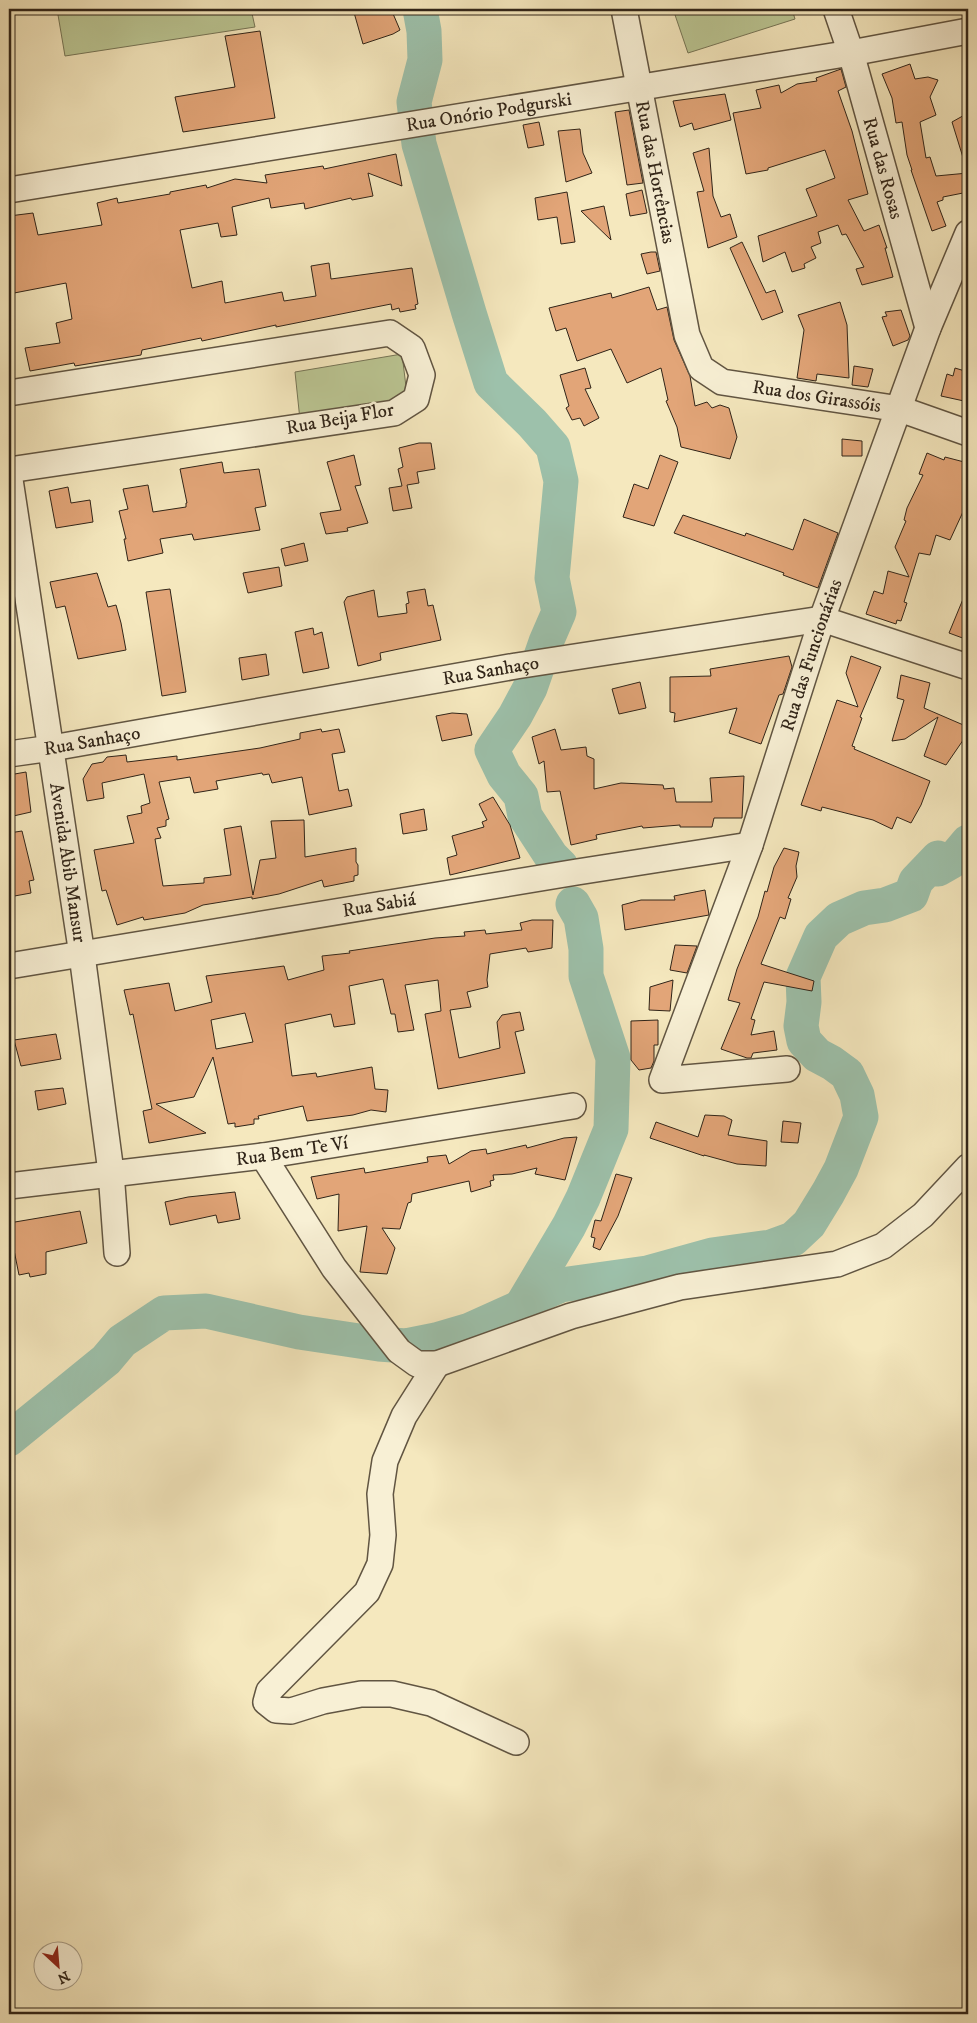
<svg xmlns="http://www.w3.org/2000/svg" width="977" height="2023" font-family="'IM FELL DW Pica',serif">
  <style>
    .green { fill: #bbc693; stroke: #767556 }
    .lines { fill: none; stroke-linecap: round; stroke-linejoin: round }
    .river { stroke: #9dc1ab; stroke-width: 35 }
    .building { fill: #e2a578; stroke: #302418; fill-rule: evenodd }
    .minor-casing { stroke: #615542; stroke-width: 28 }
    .minor { stroke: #f8f0d5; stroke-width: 25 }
    .labels { text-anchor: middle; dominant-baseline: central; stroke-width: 5; stroke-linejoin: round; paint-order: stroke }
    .street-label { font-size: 19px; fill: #302418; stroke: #f8f0d5 }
  </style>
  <rect width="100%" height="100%" fill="#f5e8be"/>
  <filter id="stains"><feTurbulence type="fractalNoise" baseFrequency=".004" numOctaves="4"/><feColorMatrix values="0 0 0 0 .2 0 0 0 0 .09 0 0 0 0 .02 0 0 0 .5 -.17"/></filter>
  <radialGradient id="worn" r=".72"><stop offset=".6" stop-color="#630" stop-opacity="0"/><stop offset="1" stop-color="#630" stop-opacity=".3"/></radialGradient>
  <g class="green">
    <polygon points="57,9 251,9 255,27 65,56"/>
    <polygon points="673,9 792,9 795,19 688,53"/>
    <polygon points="402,354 408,403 300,420 295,372"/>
  </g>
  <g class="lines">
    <g class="river">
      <polyline points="420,9 424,31 425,60 414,102 419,144 469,313 491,383 532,423 553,447 561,481 552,578 559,612 546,642 530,688 515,716 492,750 504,775 521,796 525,816 551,856 561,866"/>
      <polyline points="521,1307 569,1226 583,1198 611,1129 613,1058 586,976 586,949 581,918 573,904"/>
      <polyline points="9,1439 106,1360 122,1341 164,1313 206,1311 299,1332 379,1344 406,1346 436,1340 470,1330 521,1307 536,1296 561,1285 647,1273 712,1255 771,1247 793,1239 809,1224 828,1193 841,1169 861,1117 857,1095 847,1074 832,1063 817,1055 804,1041 801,1026 804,1002 803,977 821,936 839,919 864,908 885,905 911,895 916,881 938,858 938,869 952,861 968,842"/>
    </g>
  </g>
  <g class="building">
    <polygon points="353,9 391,9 400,30 393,34 363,44"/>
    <polygon points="260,31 275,118 183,132 175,97 235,87 225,36"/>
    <polygon points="910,64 915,79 928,77 938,80 930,97 936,115 920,122 926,158 930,157 936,176 968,173 968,192 943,197 943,200 937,202 946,226 932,231 911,170 912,170 907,155 902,122 896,123 892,98 882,74"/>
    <polygon points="841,69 846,87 838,91 852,131 868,194 848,200 864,231 879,225 887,248 885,248 893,277 862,285 856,269 864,267 846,234 842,235 838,225 818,232 821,243 811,247 816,258 804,264 805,268 792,272 785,252 763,262 758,236 817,216 806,189 835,178 825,150 768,168 768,170 746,174 733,113 761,108 756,90 779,85 781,93 797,84 817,81 816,78"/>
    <polygon points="725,94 731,120 694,130 692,123 680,127 673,101"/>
    <polygon points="629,110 643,183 627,185 615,112"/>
    <polygon points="968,113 968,163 965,164 952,122"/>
    <polygon points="539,122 544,145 528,148 523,125"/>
    <polygon points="580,129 583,153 592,173 566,182 558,131"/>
    <polygon points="709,148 713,196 721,217 730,214 737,237 708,248 697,192 704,191 693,153"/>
    <polygon points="396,154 402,186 368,173 373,196 352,200 351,198 305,209 304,203 271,208 269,198 232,207 237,235 221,237 218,223 180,230 192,288 222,281 225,303 282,292 284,301 316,296 311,266 329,263 331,279 412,268 418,304 415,305 416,309 400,312 399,308 392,310 391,304 276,327 276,325 202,341 201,338 142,350 141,355 75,366 74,363 30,371 25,348 60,343 56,323 72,319 66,283 9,294 9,216 33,213 38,235 102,225 97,203 117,198 118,203 170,194 170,192 206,185 207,188 235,179 267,183 265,175 323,166 324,169"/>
    <polygon points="642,190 647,213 630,216 626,194"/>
    <polygon points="567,192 575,242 561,244 557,217 538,220 535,198"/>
    <polygon points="604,206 611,240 581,211"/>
    <polygon points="742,242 766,293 775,290 783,312 762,320 730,248"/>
    <polygon points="651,252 656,252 660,271 647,274 641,254"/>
    <polygon points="649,287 657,310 667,307 674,340 690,376 695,406 707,402 712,408 720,405 729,408 737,437 730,459 681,447 677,427 666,401 668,400 661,368 627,383 611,349 577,361 566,328 556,331 549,308 611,293 612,298"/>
    <polygon points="840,302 847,325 849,378 817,374 816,381 797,378 804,330 798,315"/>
    <polygon points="901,310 910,336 908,340 893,346 882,317 887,316 885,312"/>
    <polygon points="854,366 873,369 868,387 852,385"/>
    <polygon points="585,368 591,388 585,389 599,418 584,426 580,418 572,420 566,408 569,406 560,375"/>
    <polygon points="955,368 968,372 968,386 964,401 941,396 947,374 953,376"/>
    <polygon points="842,439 862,441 862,456 842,456"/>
    <polygon points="419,443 431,443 435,469 417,472 419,483 407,485 412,508 393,511 389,488 402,486 398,469 403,467 399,448"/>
    <polygon points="927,453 944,460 945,457 968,463 968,501 950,540 936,535 930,555 919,553 904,602 907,603 901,621 897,620 896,624 866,614 874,591 883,594 888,571 909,577 895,547 906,521 904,520 907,508 923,475 919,474"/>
    <polygon points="354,455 361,485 355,486 368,523 347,528 348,531 326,534 320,513 341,510 327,462"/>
    <polygon points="660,455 678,462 654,526 623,517 634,484 648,489"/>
    <polygon points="222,462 224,473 259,469 266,506 255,508 260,530 194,540 192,534 160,539 163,553 128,561 124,539 126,539 119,511 128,509 123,489 148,485 153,512 186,507 186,503 187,503 180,469"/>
    <polygon points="68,487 71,503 90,500 93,522 56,528 49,491"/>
    <polygon points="683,515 745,536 746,533 793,550 804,519 838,533 818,588 783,575 784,573 674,533"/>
    <polygon points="304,543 308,561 285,566 281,549"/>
    <polygon points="279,567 282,586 248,593 243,573"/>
    <polygon points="97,573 108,607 116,605 121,623 126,650 78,659 65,606 56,608 50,582"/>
    <polygon points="968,587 968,640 949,633"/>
    <polygon points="170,589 186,692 162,696 146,592"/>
    <polygon points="425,589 428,606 433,605 441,640 380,653 381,660 358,666 344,602 347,597 374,590 378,617 407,613 406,604 409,603 407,592"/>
    <polygon points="313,628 314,635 322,632 329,668 303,673 295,632"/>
    <polygon points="266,654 269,675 242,680 239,658"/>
    <polygon points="789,656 792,667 783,694 779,695 761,744 729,733 737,708 674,722 675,713 670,712 670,677 711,676 710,669"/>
    <polygon points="851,656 881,667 860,717 862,718 852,746 855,747 854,749 930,781 921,805 911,823 897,817 892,829 873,820 822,807 821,811 801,805 837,700 858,707 846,673"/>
    <polygon points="901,675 930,683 924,708 968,727 968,733 946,765 924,756 938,717 905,739 892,741 904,700 897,698"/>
    <polygon points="640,682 646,708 619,714 612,689"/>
    <polygon points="452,713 467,714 472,735 442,741 436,716"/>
    <polygon points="321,729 322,732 339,729 345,752 332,754 339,791 348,789 352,806 309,815 302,777 272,783 269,774 263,775 262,773 216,781 218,789 194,793 190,777 159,782 169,819 166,820 166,826 157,828 161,838 155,839 163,886 204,883 204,878 231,875 224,829 241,826 253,895 260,860 276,858 271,821 304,820 305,857 356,848 356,862 358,865 358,875 354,876 354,881 324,887 322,880 279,894 252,899 252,897 203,905 185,913 144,920 143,917 117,925 106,890 102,891 94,850 134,843 127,816 142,813 141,806 150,803 144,774 102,783 104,798 87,801 83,779 92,764 103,762 107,757 126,755 127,762 177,756 177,760 260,748 300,739 300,733"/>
    <polygon points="555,729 561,750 586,747 587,756 594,759 594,789 621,783 663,785 664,789 674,788 676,802 712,802 710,778 744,776 742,818 714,818 712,827 680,827 680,825 643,828 642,826 596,835 597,839 571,845 560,791 547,792 544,761 539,764 532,737"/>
    <polygon points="26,772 31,812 9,817 9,775"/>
    <polygon points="493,797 510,825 520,858 450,875 447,858 457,855 452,836 484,827 482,822 487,820 479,804"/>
    <polygon points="424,809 427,830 403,834 400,814"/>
    <polygon points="22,831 34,880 29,881 31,893 9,897 9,833"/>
    <polygon points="784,848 799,852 796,866 797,877 788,898 791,899 785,919 780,917 761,964 814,981 812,991 764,982 751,1019 755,1020 751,1035 774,1031 777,1050 753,1053 751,1058 747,1058 721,1049 740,1003 728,1000 737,969 758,917 765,891 767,892 774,867"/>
    <polygon points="705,890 709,915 625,930 622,905 641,900 675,900 674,896"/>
    <path d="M532,920H553L552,948L528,952L526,948L490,954L487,980L488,987L467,992L471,1007L450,1010L459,1058L500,1048L497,1022L502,1015L520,1012L524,1030L515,1032L525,1073L438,1089L425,1014L441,1011L438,980L405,985L414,1030L398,1032L395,1014H391L383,979L349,986L355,1024L334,1027L331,1014L285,1024L292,1076L316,1073L317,1077L372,1067L375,1089L388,1090L386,1112L371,1110L353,1115L307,1121L303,1106L258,1116L259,1119H254V1124L235,1127V1123L228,1124L213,1057L194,1097L156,1104L206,1133L149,1143L143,1111L152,1109L133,1014L130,1015L124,990L169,983L175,1011L212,1002L206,976L284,966L288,980L324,970L322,956L350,953L349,951L435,938L465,936L464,932L485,930L486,934L522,930L520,923ZM245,1013L253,1042L216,1049L211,1020Z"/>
    <polygon points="675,945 697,946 687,973 670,970"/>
    <polygon points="673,980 670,1011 649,1010 650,987"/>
    <polygon points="658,1020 658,1045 654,1045 654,1061 651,1068 639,1070 631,1060 631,1021"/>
    <polygon points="56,1034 61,1059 21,1066 14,1040"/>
    <polygon points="63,1088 66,1104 38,1110 35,1091"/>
    <polygon points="705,1115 724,1116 732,1120 728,1135 767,1141 766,1166 737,1164 704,1155 704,1156 650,1138 656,1122 698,1137"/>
    <polygon points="783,1121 801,1123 798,1143 781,1142"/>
    <polygon points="577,1137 565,1180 535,1174 537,1168 512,1174 493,1175 494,1180 490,1181 491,1186 471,1192 469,1181 412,1194 411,1202 408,1203 400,1229 382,1228 395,1248 387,1274 360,1272 367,1226 338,1231 339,1194 317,1199 311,1177 364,1168 365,1173 428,1162 427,1157 446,1155 449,1164 471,1151 486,1149 487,1154 526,1145 527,1148 564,1138"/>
    <polygon points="616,1174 632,1178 618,1216 600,1250 593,1247 595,1238 591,1237 595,1220 601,1221"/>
    <polygon points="235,1192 240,1219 218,1223 216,1215 170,1225 165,1202 188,1197"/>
    <polygon points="80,1211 87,1243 46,1252 46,1274 30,1277 29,1273 19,1275 12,1240 9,1241 9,1223"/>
  </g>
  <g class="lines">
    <defs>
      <g id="minor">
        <path id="s1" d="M624,9L687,335L701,368L722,382L900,409L968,433"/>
        <path id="s2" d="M836,9L851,53L928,328"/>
        <path id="s3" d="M9,190L851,53L968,31"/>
        <polyline points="9,393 390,333 412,348 422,375 416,399 394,413 9,470"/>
        <path id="s4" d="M9,473L82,955L111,1172L117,1253"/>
        <path id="s5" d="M9,754L52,748L516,666L822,619L968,667"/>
        <path id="s6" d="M9,966L577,872L750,845"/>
        <path id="s7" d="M787,1069L662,1080L750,845L822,619L928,328L968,233"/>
        <polyline points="263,1156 334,1268 399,1351 417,1364 437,1364 571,1316 680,1287 837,1264 883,1246 923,1215 968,1167"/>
        <path id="s8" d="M9,1186L263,1156L573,1106"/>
        <polyline points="437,1364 404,1416 385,1461 380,1494 383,1535 380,1564 367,1592 269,1691 266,1702 276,1710 291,1711 323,1701 361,1694 392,1694 431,1703 516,1742"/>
      </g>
    </defs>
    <use href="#minor" class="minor-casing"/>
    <use href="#minor" class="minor"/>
  </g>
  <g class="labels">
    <g class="street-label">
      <text stroke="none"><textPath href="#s3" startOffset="486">Rua Onório Podgurski</textPath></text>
      <text stroke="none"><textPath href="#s2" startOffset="166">Rua das Rosas</textPath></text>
      <text stroke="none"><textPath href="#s1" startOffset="166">Rua das Hortências</textPath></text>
      <text stroke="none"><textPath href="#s1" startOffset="489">Rua dos Girassóis</textPath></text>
      <text transform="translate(340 419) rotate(-10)">Rua Beija Flor</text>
      <text stroke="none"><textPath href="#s7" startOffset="576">Rua das Funcionárias</textPath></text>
      <text stroke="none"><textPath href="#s5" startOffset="489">Rua Sanhaço</textPath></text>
      <text stroke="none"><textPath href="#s5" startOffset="84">Rua Sanhaço</textPath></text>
      <text stroke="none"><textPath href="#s4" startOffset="394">Avenida Abib Mansur</textPath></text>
      <text stroke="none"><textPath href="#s6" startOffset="375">Rua Sabiá</textPath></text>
      <text stroke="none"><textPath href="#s8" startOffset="285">Rua Bem Te Ví</textPath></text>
    </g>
  </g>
  <rect width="977" height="2023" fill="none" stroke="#f5e8be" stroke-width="30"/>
  <rect x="10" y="10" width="957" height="2003" fill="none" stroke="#302418" stroke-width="2.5"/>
  <rect x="15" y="15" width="947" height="1993" fill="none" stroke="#302418"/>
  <g transform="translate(58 1966) rotate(154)"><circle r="24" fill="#f8f0d5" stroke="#a89e89"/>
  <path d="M0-4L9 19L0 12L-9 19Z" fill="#8f2418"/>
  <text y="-8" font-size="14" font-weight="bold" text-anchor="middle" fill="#302418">N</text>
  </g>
  <rect width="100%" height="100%" filter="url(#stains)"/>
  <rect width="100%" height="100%" fill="url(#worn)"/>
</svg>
